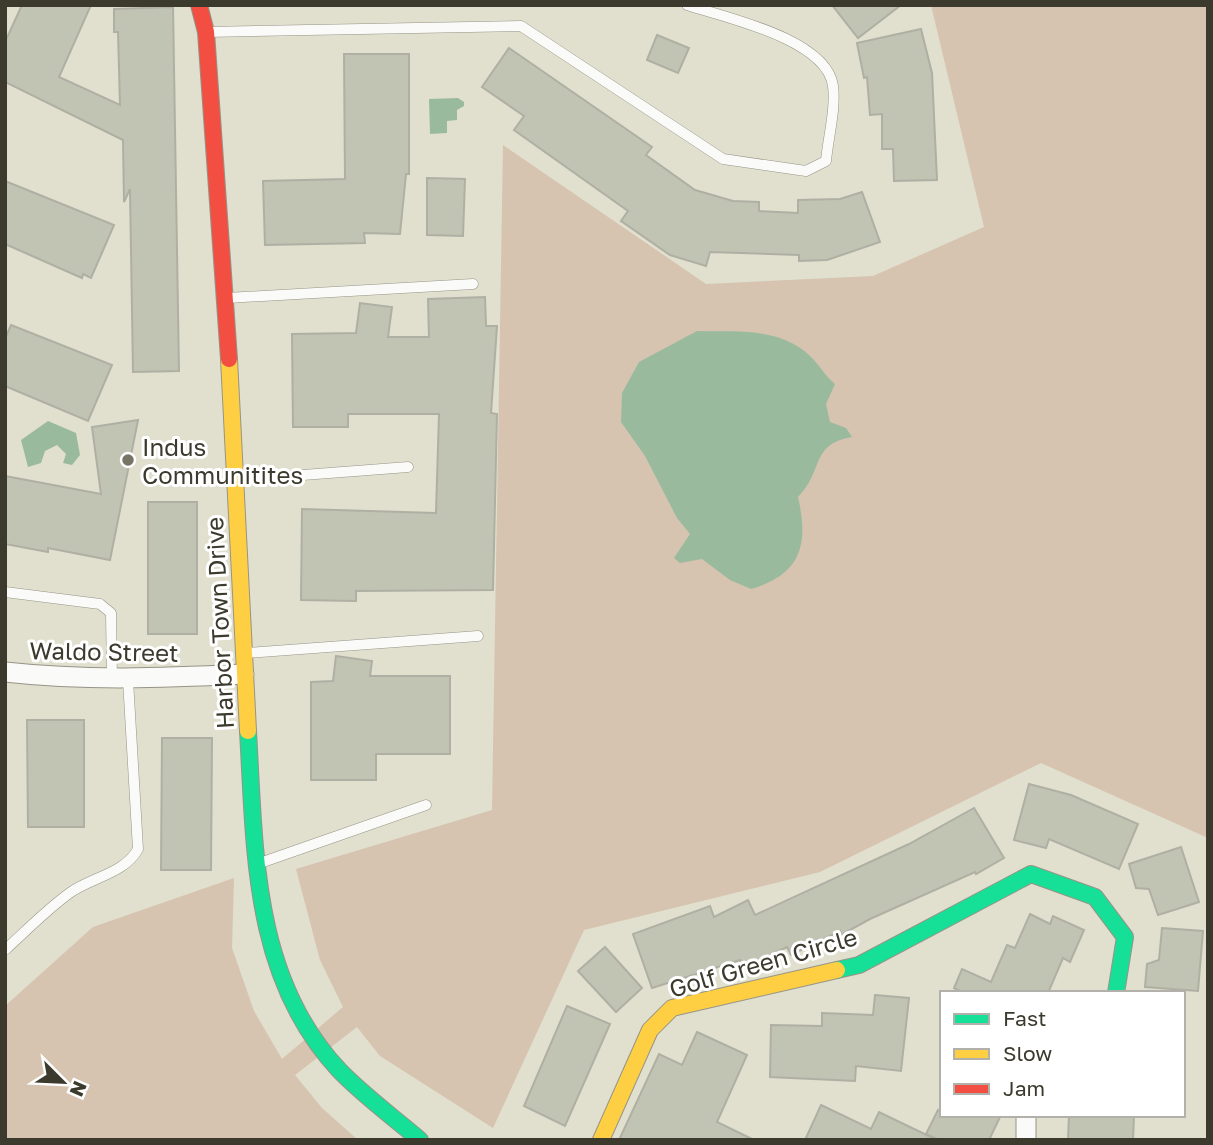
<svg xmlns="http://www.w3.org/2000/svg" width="1213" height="1145" font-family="'Golos Text',sans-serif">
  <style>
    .green { fill: #d6c3b0 }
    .water { fill: #9aba9e }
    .building { fill: #c1c4b3; stroke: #afb0a3; stroke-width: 2 }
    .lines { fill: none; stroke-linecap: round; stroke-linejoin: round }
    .lane-casing { stroke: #969487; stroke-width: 11 }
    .street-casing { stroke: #969487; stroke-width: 21 }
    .fast-casing { stroke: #969487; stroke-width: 18 }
    .slow-casing { stroke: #969487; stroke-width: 18 }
    .jam-casing { stroke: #969487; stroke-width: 18 }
    .lane { stroke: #fafaf8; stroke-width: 10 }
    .street { stroke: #fafaf8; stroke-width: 19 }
    .fast { stroke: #16e098; stroke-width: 16 }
    .slow { stroke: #ffcf43; stroke-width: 16 }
    .jam { stroke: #f24e42; stroke-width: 16 }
    .poi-dot { fill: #757465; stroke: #fff; stroke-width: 2.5 }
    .labels { text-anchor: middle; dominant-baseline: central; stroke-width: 6; stroke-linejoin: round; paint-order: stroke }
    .poi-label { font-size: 24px; fill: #3b3a2d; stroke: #fff; text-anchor: start }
    .street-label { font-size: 24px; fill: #3b3a2d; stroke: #fff }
  </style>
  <rect width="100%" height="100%" fill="#e1dfcd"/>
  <polygon class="green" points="931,5 1208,5 1208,838 1041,763 820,872 584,930 493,1128 380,1056 357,1027 295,1075 322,1108 358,1140 5,1140 5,1006 93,927 234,878 232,948 254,1011 282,1059 343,1007 320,960 296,869 492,810 503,145 706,284 873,276 984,227"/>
  <g class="water">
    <polygon points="458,98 464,102 464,106 457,110 457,120 447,121 447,133 430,134 429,99"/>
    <path d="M697,331C736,332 780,327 810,356C819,364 825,376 835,384L826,404L830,422L846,428L852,437C810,444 824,471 798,497C809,545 801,574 751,589L730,580L702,559L680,563L674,558L690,534L677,518L645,456L621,422L622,393L639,362Z"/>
    <polygon points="48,421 76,433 80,455 72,465 63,463 66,454 57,445 45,451 41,463 28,467 21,440"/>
  </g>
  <g class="building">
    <polygon points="22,5 91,5 59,77 120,105 118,32 114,32 114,9 173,7 179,371 133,372 130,189 124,202 123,140 5,82 5,42"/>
    <polygon points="832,5 901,5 858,38"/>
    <polygon points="921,29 932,73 937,180 894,181 893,149 882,149 882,114 870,115 867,77 864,78 857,43"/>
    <polygon points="657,35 689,48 678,73 647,60"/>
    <polygon points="509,48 652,147 646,155 695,190 733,201 759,202 759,211 798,213 798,200 840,199 862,192 880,242 827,260 799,261 799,255 710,252 706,266 670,255 621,221 628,211 514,130 524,116 482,87"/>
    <polygon points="344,54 409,54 409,174 406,174 400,234 364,233 365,243 265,245 263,181 345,179"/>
    <polygon points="427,178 465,179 463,236 427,235"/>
    <polygon points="5,181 114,225 91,278 83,274 82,278 5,244"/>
    <polygon points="485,297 486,326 497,326 491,413 497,414 493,590 356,591 356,601 301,600 302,509 436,513 439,414 348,414 348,427 293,427 292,334 356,333 360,303 392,307 388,337 429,337 428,299"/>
    <polygon points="11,325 112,365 88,421 5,386 5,339"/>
    <polygon points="138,420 110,560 48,548 48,552 5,544 5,476 101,494 92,427"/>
    <rect x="148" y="502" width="49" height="132"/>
    <polygon points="336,656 372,661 370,676 450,676 450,754 376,754 376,780 311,780 311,682 333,681"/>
    <polygon points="27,720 84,720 84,827 28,827"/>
    <polygon points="162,738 212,738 211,870 161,870"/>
    <polygon points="1029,784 1071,795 1138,824 1119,869 1049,839 1046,848 1014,840"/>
    <polygon points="974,808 1004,858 976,874 975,872 870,919 841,935 840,931 791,955 787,947 744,968 740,960 652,988 633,934 710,906 714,917 748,900 755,915 909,844"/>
    <polygon points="1181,847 1199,902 1158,915 1149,889 1136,888 1129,864"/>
    <polygon points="1030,914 1050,924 1053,916 1084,930 1070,962 1063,958 1048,993 964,993 954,988 962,969 991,982 1007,945 1015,948"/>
    <polygon points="1162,928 1203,931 1198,991 1145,987 1147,964 1159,960"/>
    <polygon points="605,947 642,988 616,1012 578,971"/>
    <polygon points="875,995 909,998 901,1071 856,1066 855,1081 770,1077 771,1025 822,1026 822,1013 873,1015"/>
    <polygon points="567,1006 610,1024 565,1126 524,1106"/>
    <polygon points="697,1032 747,1055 717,1122 754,1140 619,1140 659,1054 682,1065"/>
    <polygon points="821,1105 871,1129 879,1112 937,1140 805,1140"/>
    <polygon points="938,1110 942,1115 1001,1115 989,1140 939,1140 926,1134"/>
    <polygon points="1069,1115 1134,1115 1133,1140 1068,1140"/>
  </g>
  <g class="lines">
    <defs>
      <g id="lane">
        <path d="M207,32L521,26L723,159L806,171L826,161C828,138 836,109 833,86C827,39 724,17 687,5"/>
        <polyline points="227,298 473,284"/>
        <polyline points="237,480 408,467"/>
        <polyline points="5,592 100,604 111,613 112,680"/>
        <polyline points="246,653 478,636"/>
        <polyline points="260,863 426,805"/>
        <path d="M5,950C26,931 47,909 71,892C93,877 125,873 138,849L128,680"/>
      </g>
      <g id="street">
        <path d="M5,672C86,681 163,678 244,674"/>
        <polyline points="1026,1115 1026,1140"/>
      </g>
      <g id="fast">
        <path d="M248,731C255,850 252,977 339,1070C363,1095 393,1117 420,1140"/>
        <polyline points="837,970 859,965 1031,874 1095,897 1125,937 1116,993"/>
      </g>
      <g id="slow">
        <polyline points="229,359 248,731"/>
        <polyline points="601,1140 650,1030 672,1008 837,970"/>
      </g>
      <polyline id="jam" points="199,5 206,32 229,359"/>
    </defs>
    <use href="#lane" class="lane-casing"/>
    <use href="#street" class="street-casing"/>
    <use href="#fast" class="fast-casing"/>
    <use href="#slow" class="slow-casing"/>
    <use href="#jam" class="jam-casing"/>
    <use href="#lane" class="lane"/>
    <use href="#street" class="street"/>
    <use href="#fast" class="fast"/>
    <use href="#slow" class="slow"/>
    <use href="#jam" class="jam"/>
  </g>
  <circle class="poi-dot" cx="128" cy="460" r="7"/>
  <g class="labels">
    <g class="poi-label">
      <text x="142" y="446">Indus<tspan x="142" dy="28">Communitites</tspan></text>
    </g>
    <g class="street-label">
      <text transform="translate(219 623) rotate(-93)">Harbor Town Drive</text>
      <text transform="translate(104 651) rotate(1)">Waldo Street</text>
      <text transform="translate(763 962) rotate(-16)">Golf Green Circle</text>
    </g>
  </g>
  <rect width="1213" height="1145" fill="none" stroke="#3b3a2d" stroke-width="14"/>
  <rect x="940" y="991" width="245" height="126" fill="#ffffff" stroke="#b1b0ab" stroke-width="2"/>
  <rect x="954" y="1014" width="35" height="10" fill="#16e098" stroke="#b1b0ab" stroke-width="2"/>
  <text x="1003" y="1026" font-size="21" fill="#3b3a2d">Fast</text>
  <rect x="954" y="1049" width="35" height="10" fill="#ffcf43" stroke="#b1b0ab" stroke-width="2"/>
  <text x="1003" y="1061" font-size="21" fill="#3b3a2d">Slow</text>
  <rect x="954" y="1084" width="35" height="10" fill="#f24e42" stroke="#b1b0ab" stroke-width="2"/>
  <text x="1003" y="1096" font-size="21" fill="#3b3a2d">Jam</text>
  <g transform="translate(63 1082) rotate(114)" stroke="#ffffff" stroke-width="5" paint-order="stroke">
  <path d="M0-5L12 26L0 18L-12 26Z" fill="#3b3a2d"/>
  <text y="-10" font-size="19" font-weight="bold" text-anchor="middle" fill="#3b3a2d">N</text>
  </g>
</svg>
